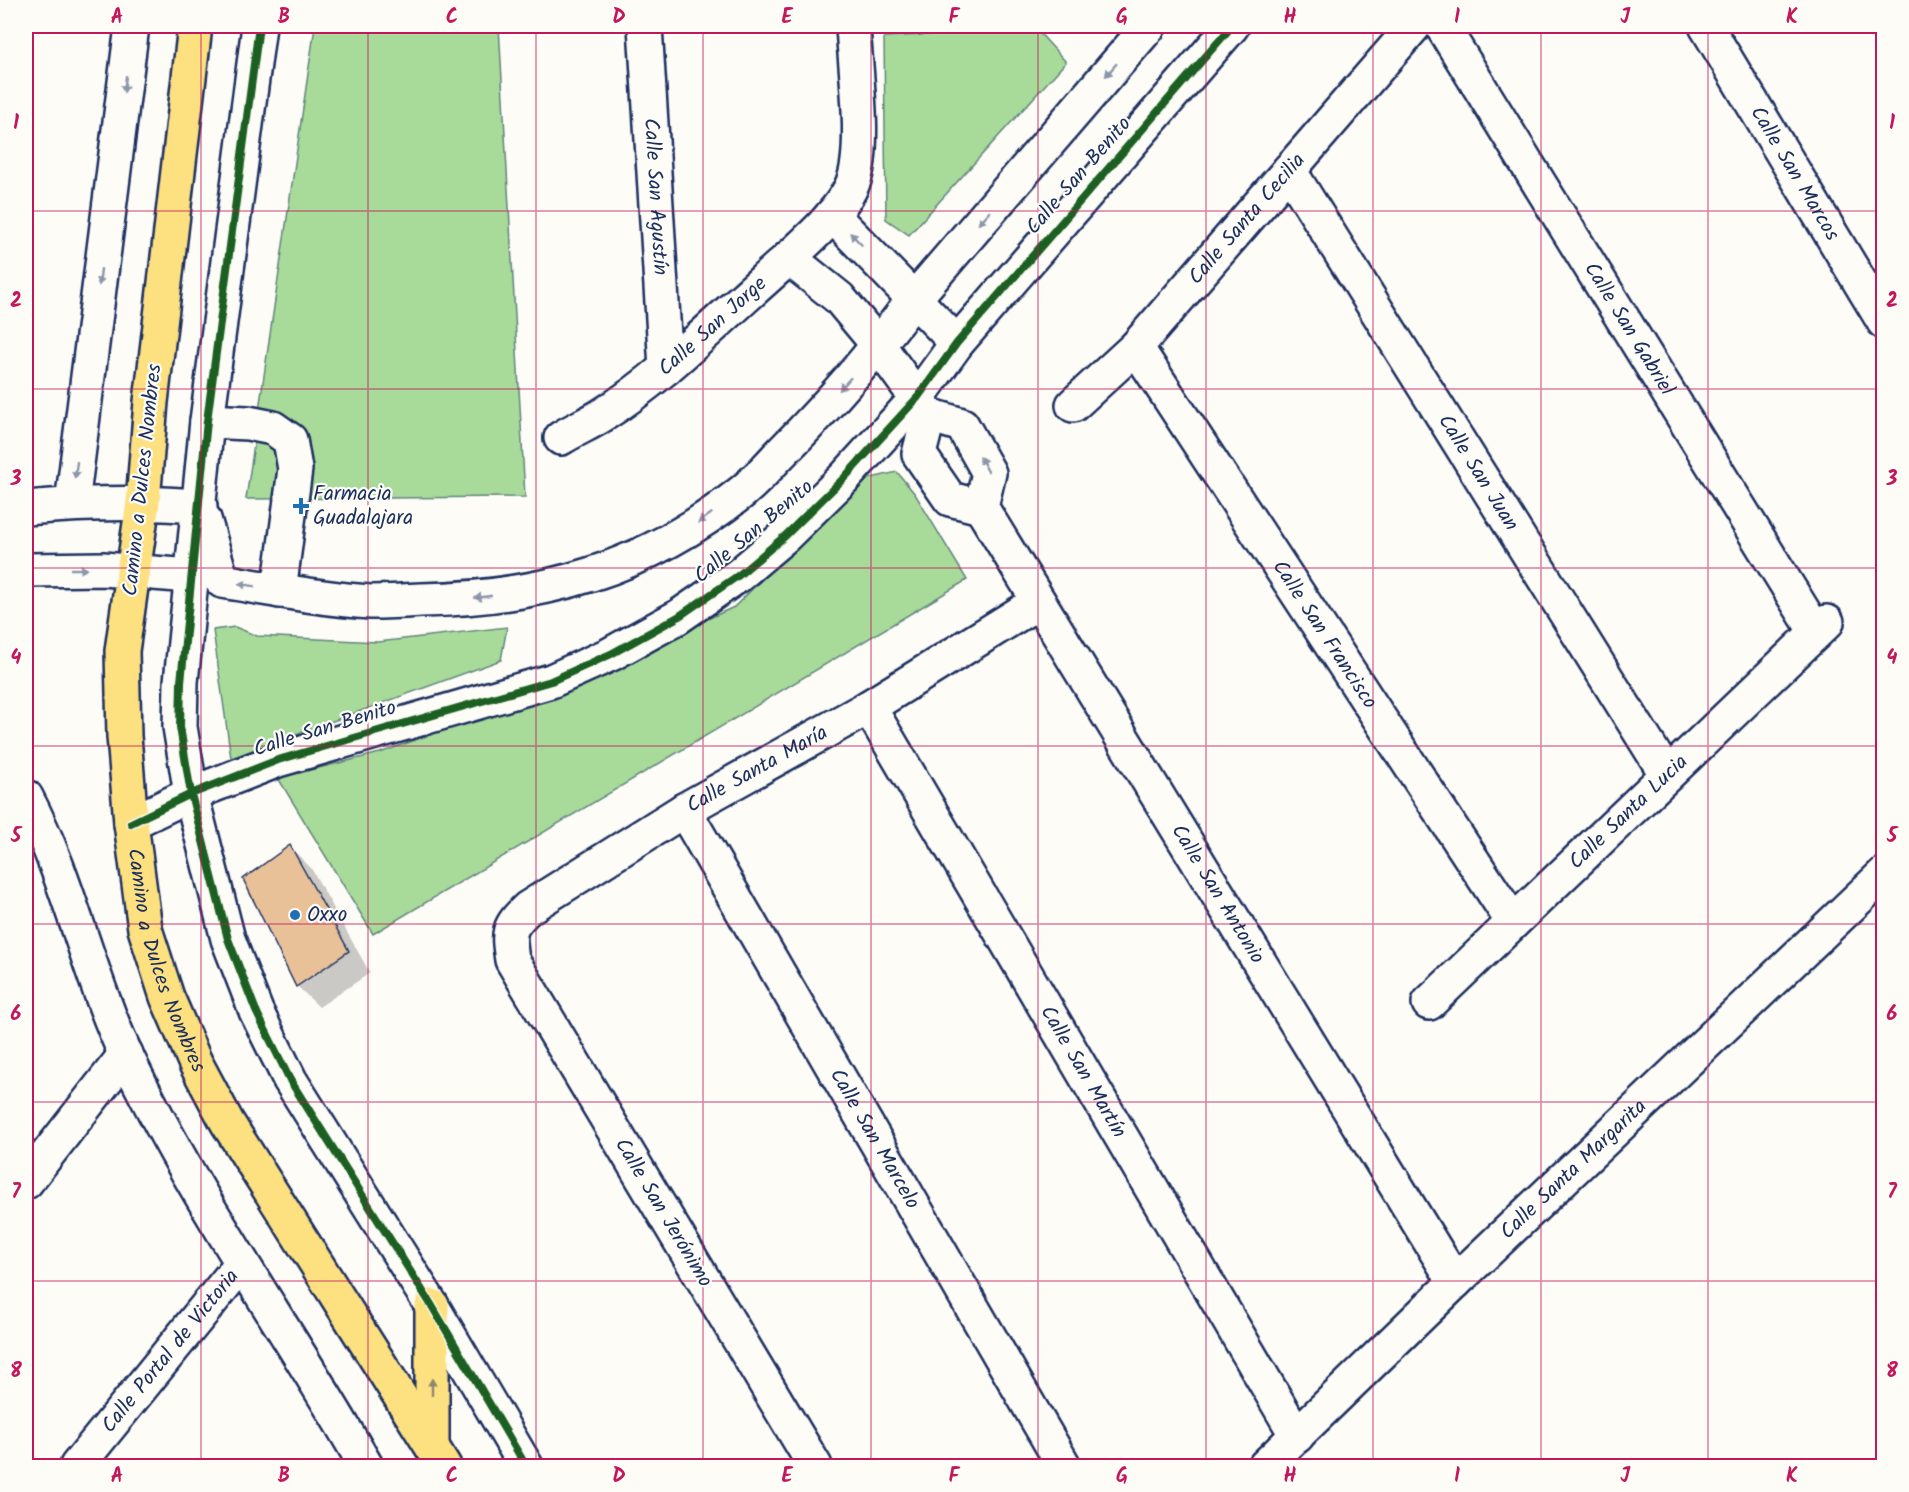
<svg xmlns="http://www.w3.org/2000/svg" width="1909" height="1492" font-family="Kalam,sans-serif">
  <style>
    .green { fill: #a8da9a; stroke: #62847c; stroke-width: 1.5 }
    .shadow { fill: #0003 }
    .building { fill: #e9c199; stroke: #1b2f5e; stroke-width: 1.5 }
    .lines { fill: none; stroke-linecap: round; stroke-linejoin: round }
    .minor-casing { stroke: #1b2f5e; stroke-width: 38 }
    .major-casing { stroke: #1b2f5e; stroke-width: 38 }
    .minor { stroke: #fdfcf7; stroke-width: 33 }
    .major { stroke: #fde080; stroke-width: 33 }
    .cycleway-casing { stroke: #fdfcf7; stroke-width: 11 }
    .cycleway { stroke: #1b5e20; stroke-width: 8 }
    .oneway { fill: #8c96aa }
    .oneway2 { fill: #8c886f }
    .grid { fill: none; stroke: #c2185b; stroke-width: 1.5; stroke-opacity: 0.55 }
    .poi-dot { fill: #1f6fb2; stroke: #fdfcf7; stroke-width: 2 }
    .labels { text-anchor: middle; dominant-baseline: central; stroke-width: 4.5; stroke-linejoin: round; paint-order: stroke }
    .street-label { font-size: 21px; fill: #1b2f5e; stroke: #fdfcf7 }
    .poi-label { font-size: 21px; fill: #1b2f5e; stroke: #fdfcf7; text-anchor: start }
    .neatline { fill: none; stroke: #c2185b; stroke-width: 2 }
    .grid-label { font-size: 20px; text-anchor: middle; font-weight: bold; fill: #c2185b }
  </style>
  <rect width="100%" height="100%" fill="#fdfcf7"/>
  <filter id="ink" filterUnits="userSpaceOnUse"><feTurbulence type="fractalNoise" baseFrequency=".0167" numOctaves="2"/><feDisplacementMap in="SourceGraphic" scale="12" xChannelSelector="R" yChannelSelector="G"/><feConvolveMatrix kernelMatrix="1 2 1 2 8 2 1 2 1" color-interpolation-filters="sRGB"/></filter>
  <g filter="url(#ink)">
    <g class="green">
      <polygon points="315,26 499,26 525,497 246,499"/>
      <polygon points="1036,29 1066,62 909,235 886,219 884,37"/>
      <polygon points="897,472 915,494 967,580 373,934 278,778 380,753 480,716 619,659 734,607 863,480"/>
      <polygon points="235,627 257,636 378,642 507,627 501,660 231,758 213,630"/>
    </g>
    <polygon class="shadow" points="290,847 311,868 370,973 319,1007 297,986"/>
    <polygon class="building" points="290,845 349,951 296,987 243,879"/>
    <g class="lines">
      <defs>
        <g id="minor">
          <polyline points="259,26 207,421 181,682 180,727 191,794 228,939 256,1011 290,1080 432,1306 526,1466"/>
          <path id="s1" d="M645,26L666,368"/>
          <path id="s2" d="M1442,26L1816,632"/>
          <path id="s3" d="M1706,26L1884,322"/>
          <path id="s4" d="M1289,170L1667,775"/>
          <polyline points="832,215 957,343"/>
          <path id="s5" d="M789,258L839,298L879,346L929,415L962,425L989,473L981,507L1455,1282"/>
          <path id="s6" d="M1136,347L1513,922"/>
          <path id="s7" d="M1073,405L1136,347L1414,26"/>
          <polyline points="929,415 919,454 950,499 981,507"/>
          <polyline points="207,421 248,423 273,428 290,440 295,469 279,591"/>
          <path id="s8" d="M561,438C574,430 588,424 601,416C660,379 711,327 763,281C790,256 842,215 854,180C866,144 855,66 853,26"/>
          <polyline points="72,504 132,26"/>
          <path d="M26,508C84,503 141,502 200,506"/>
          <path d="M204,519L222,581C271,589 322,599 371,602C388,602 405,601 421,600C544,598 645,569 742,492C757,480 770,464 784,450C831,403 874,352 914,299L1149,26"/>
          <polyline points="26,570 103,569 191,576"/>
          <path id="s9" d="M869,707L1297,1436"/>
          <path d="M26,797C69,879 87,971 126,1055C194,1199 288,1329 366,1466"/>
          <path id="s10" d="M684,810L1064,1466"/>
          <polyline points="131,823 191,794 278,760 551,681 611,654 678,617 739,575 785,536 845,477 918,397 957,343 1232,26"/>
          <path id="s11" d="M1429,1003L1827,622"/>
          <polyline points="26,1182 126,1054"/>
          <path id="s12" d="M77,1466L242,1263"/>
          <path id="s13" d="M815,1466L512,960C508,932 507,928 528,908L684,810L869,707L1038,602"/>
          <path id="s14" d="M1265,1466L1455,1282L1884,874"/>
        </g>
        <g id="major">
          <path id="s15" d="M195,26L151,402L143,502L122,651L124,736L131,823L145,929L167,997L195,1062L227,1122L444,1466"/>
          <polyline points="432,1445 432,1306"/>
        </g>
      </defs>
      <use href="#minor" class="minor-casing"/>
      <use href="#major" class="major-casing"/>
      <use href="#minor" class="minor"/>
      <use href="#major" class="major"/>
      <defs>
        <g id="cycleway">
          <polyline points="259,26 207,421 181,682 180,727 191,794 228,939 256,1011 290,1080 432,1306 526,1466"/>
          <polyline points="131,823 191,794 278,760 551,681 611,654 678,617 739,575 785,536 845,477 918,397 957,343 1232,26"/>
        </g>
      </defs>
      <use href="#cycleway" class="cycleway-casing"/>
      <use href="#cycleway" class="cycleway"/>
    </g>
    <defs><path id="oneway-solid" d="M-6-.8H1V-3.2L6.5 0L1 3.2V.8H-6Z" transform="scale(1.5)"/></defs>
    <g class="oneway">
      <use href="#oneway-solid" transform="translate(1111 70) rotate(131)"/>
      <use href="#oneway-solid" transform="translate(125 84) rotate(97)"/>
      <use href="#oneway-solid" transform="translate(984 218) rotate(131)"/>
      <use href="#oneway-solid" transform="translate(856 239) rotate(-134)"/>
      <use href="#oneway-solid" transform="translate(100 277) rotate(97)"/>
      <use href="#oneway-solid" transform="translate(845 384) rotate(132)"/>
      <use href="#oneway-solid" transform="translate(984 464) rotate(-118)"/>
      <use href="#oneway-solid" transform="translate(76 470) rotate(97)"/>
      <use href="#oneway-solid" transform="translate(705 518) rotate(144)"/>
      <use href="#oneway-solid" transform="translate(79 569)"/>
      <use href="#oneway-solid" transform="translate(247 585) rotate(-171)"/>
      <use href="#oneway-solid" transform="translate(483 597) rotate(172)"/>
    </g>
    <use class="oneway2" href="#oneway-solid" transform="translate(432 1387) rotate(-90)"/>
  </g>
  <path class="grid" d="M201,26V1466M368,26V1466M536,26V1466M703,26V1466M871,26V1466M1038,26V1466M1206,26V1466M1373,26V1466M1541,26V1466M1708,26V1466M26,211H1884M26,389H1884M26,568H1884M26,746H1884M26,924H1884M26,1102H1884M26,1281H1884"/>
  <g class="poi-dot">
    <path d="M298 497h6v6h6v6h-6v6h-6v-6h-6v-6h6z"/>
    <circle cx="295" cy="915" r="6"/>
  </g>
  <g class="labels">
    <g class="street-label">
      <text stroke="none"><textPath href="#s3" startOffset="172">Calle San Marcos</textPath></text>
      <text transform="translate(1079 176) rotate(-49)">Calle San Benito</text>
      <text stroke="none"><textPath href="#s1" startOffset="171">Calle San Agustín</textPath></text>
      <text stroke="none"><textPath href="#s7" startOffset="255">Calle Santa Cecilia</textPath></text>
      <text stroke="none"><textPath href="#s8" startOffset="189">Calle San Jorge</textPath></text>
      <text stroke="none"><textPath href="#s2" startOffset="356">Calle San Gabriel</textPath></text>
      <text stroke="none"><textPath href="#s4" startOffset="357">Calle San Juan</textPath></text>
      <text transform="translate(143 480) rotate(-84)">Camino a Dulces Nombres</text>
      <text transform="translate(754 532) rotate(-40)">Calle San Benito</text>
      <text stroke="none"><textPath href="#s6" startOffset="344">Calle San Francisco</textPath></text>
      <text transform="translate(325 729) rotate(-17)">Calle San Benito</text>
      <text stroke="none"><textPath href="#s13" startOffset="916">Calle Santa María</textPath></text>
      <text stroke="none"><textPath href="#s11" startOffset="276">Calle Santa Lucia</textPath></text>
      <text stroke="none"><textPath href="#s5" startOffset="790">Calle San Antonio</textPath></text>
      <text stroke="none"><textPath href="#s15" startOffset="944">Camino a Dulces Nombres</textPath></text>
      <text stroke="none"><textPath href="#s9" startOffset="423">Calle San Martín</textPath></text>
      <text stroke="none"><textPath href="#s10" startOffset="380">Calle San Marcelo</textPath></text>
      <text stroke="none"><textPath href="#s14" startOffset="428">Calle Santa Margarita</textPath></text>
      <text transform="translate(663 1213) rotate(59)">Calle San Jerónimo</text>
      <text stroke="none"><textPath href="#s12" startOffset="148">Calle Portal de Victoria</textPath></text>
    </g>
    <g class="poi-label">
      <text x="313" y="494">Farmacia<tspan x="313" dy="24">Guadalajara</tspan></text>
      <text x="307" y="915">Oxxo</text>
    </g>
  </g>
  <rect width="1909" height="1492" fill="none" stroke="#fdfcf7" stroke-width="66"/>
  <rect x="33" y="33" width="1843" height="1426" class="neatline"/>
  <g class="grid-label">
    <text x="117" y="23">A</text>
    <text x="284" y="23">B</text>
    <text x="452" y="23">C</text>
    <text x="619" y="23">D</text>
    <text x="787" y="23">E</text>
    <text x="954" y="23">F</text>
    <text x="1122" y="23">G</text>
    <text x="1290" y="23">H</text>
    <text x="1457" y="23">I</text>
    <text x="1625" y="23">J</text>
    <text x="1792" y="23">K</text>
    <text x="16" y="129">1</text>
    <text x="1892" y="129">1</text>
    <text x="16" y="307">2</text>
    <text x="1892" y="307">2</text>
    <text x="16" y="485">3</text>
    <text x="1892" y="485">3</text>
    <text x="16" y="664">4</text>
    <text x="1892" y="664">4</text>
    <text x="16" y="842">5</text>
    <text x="1892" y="842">5</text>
    <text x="16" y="1020">6</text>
    <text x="1892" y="1020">6</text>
    <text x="16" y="1198">7</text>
    <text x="1892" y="1198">7</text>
    <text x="16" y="1377">8</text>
    <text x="1892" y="1377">8</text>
    <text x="117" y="1482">A</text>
    <text x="284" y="1482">B</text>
    <text x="452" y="1482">C</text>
    <text x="619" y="1482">D</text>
    <text x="787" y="1482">E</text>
    <text x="954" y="1482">F</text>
    <text x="1122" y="1482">G</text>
    <text x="1290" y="1482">H</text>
    <text x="1457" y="1482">I</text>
    <text x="1625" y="1482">J</text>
    <text x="1792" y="1482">K</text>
  </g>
</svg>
